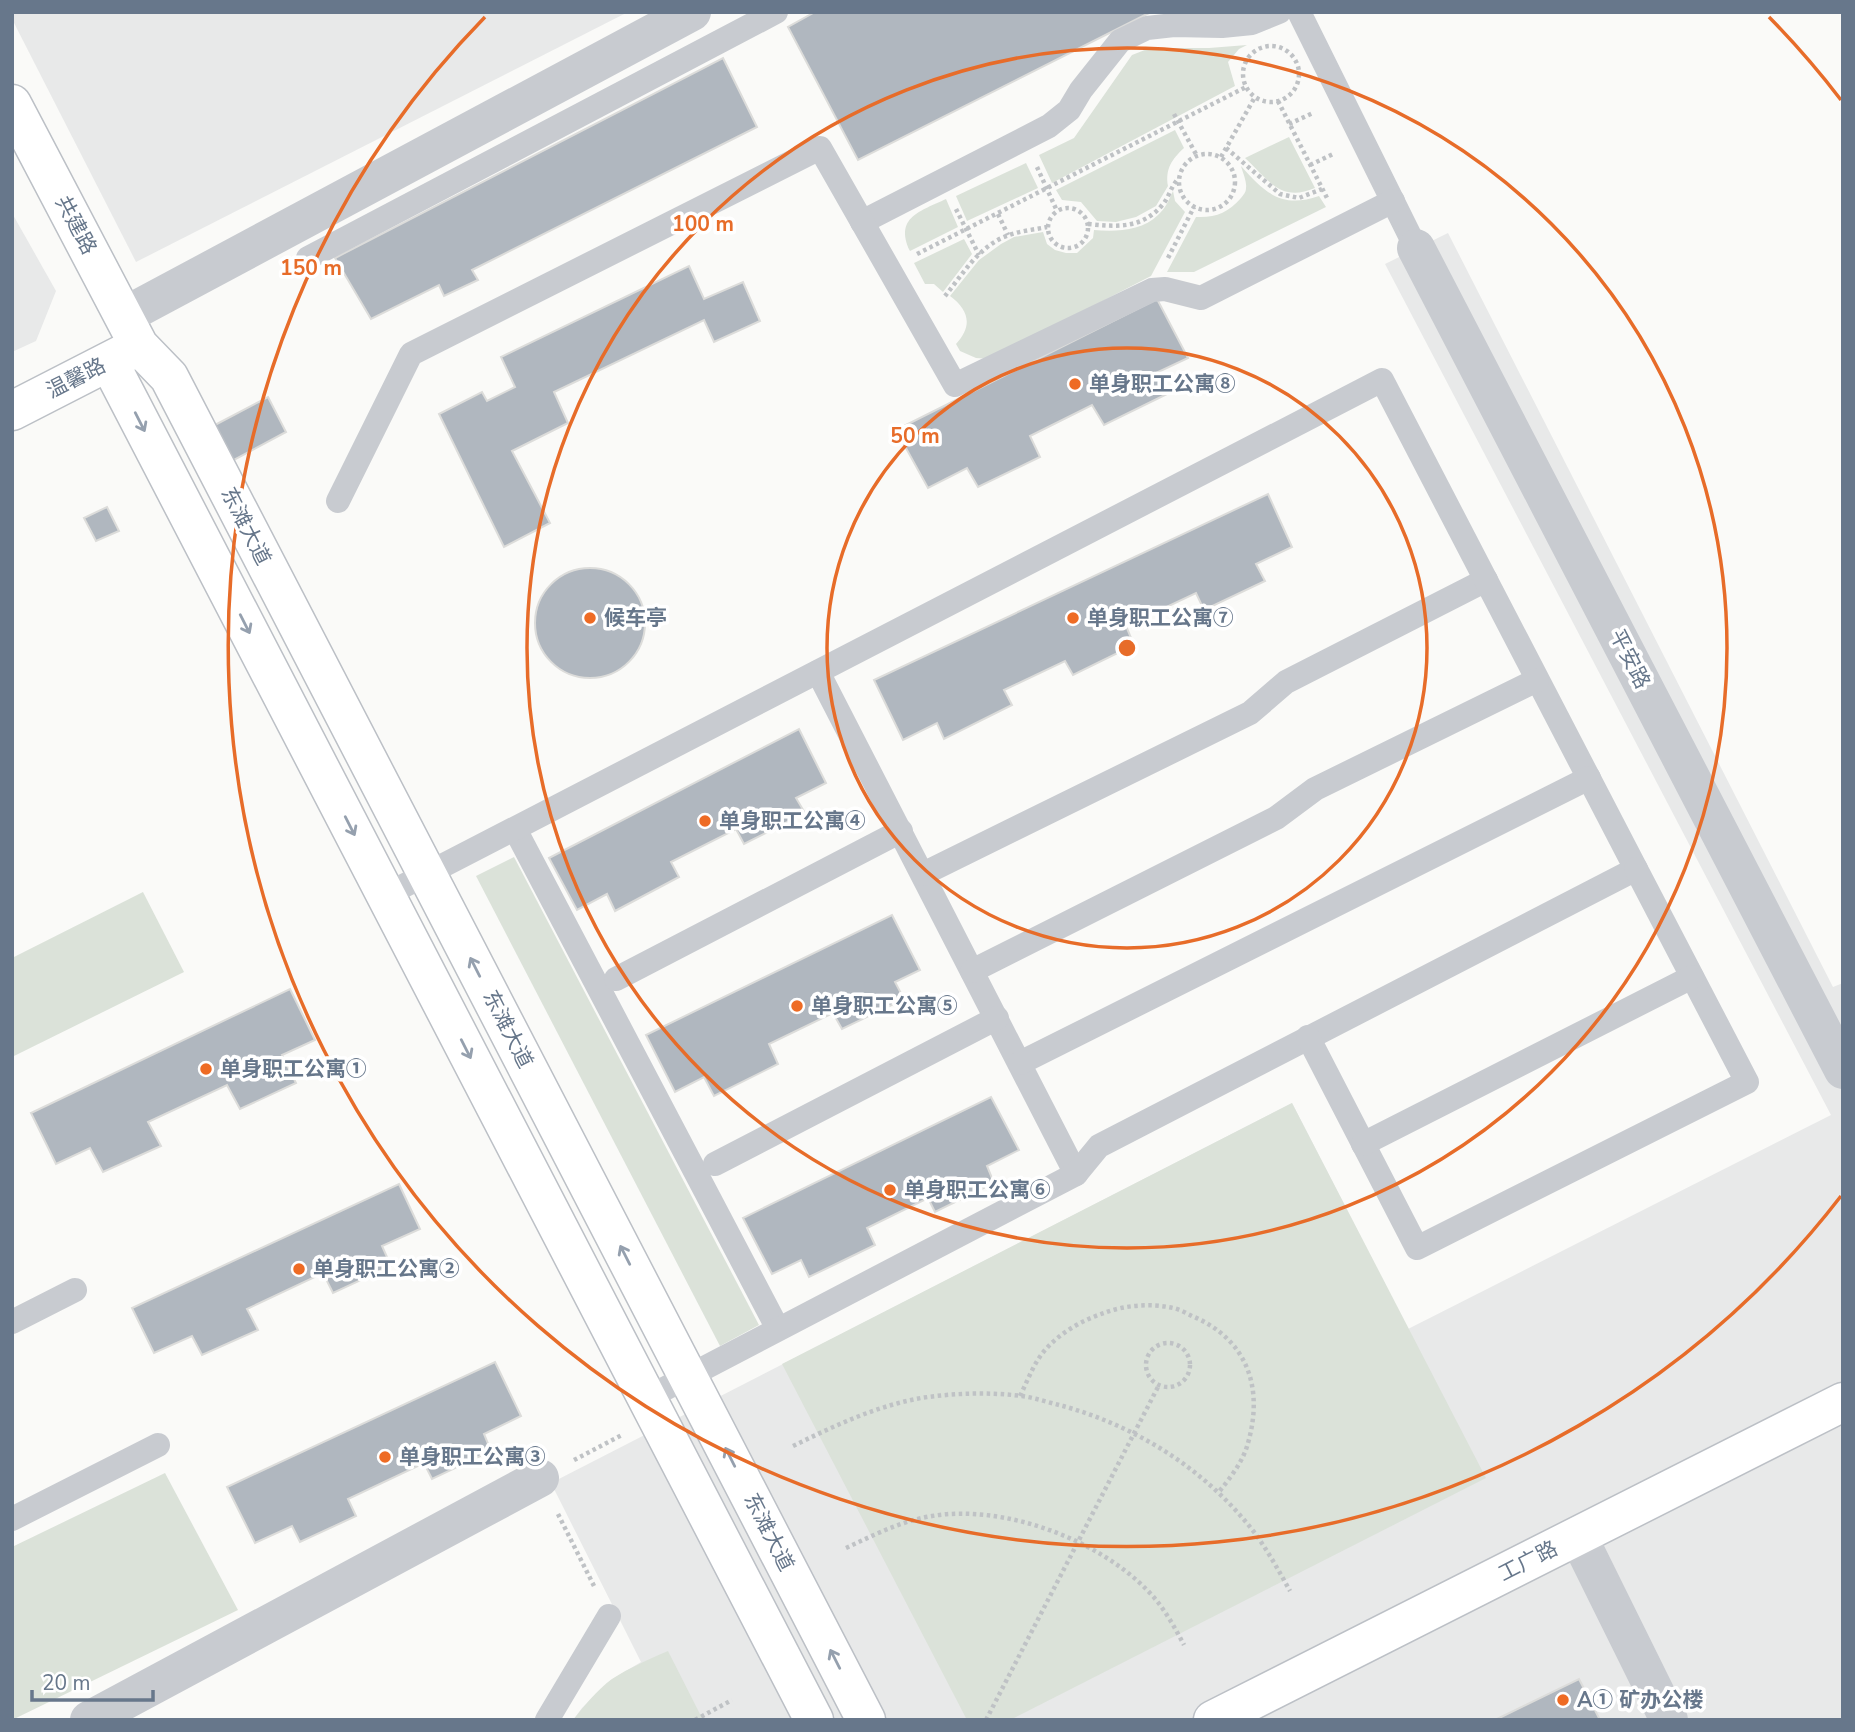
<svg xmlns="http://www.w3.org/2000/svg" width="1855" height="1732" font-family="'Nunito Sans','Noto Sans SC',sans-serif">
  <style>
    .built { fill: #e8e9e9 }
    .green { fill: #dbe2d9 }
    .building { fill: #b0b7bf; stroke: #dcdcda; stroke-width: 2 }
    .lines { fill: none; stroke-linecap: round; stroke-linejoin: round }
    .secondary-casing { stroke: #bcc0c6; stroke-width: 41 }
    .path { stroke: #bfc2c5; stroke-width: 4.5; stroke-dasharray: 3.5 3.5; stroke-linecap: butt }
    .lane { stroke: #c8cbd0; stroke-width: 24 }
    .street { stroke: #c8cbd0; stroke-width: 38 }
    .secondary { stroke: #fff; stroke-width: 38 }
    .oneway { stroke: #95a0ae }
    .ring { fill: none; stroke: #e76c29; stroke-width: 3.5 }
    .poi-dot { fill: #ee6b24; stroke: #fff; stroke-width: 2.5 }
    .labels { text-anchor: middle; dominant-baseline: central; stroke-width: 7; stroke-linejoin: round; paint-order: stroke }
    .street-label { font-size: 21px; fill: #67778b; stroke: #fff }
    .poi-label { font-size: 21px; font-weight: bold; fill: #67778b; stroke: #fff; text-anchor: start }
    .centre { fill: #e76c29; stroke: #fff; stroke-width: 3.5 }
    .ring-label { font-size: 21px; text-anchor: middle; font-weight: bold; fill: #e76c29; stroke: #fff; stroke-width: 7; stroke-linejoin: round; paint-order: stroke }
  </style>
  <rect width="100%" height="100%" fill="#fafaf8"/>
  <g class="built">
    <polygon points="12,12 628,12 136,262 12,19"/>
    <polygon points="12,213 56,291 36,341 12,352"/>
    <polygon points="1448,233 1833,987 1843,983 1843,1720 573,1720 582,1708 611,1680 641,1662 551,1483 1292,1103 1408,1329 1831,1115 1385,264"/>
  </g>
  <g class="green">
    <polygon points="1247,45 1239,49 1228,62 1235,86 1052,183 1039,155 1074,138 1132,55 1150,48 1209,48"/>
    <path d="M1175,130L1184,148C1172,159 1165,169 1168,186L1156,206L1136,217L1116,222L1097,221L1081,202L1062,200L1056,190Z"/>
    <path d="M1289,137L1315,188C1280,203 1268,179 1245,158Z"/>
    <polygon points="1026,163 1038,188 967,221 956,196"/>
    <path d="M1241,166C1265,193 1282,209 1319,196L1326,207L1194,272H1167L1196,217C1215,218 1228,213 1241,198C1243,195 1246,193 1246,188C1247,182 1243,173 1241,166Z"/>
    <path d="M1173,191L1175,201L1185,212L1151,276L990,359L976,358L960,351L956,344C973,326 969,310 950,296L979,260L1001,244L1014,237L1043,232L1047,244L1055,250L1066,253H1077L1093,238L1094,230C1115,232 1142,231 1158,215C1165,209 1169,200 1173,191Z"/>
    <path d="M946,199L958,227L910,251C894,217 921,211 946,199Z"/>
    <polygon points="964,239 972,254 943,292 934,284 925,284 914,263"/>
    <polygon points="514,857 759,1325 720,1346 476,876"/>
    <polygon points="143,892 184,972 12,1057 12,958"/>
    <polygon points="1292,1103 1486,1478 1010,1720 967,1720 782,1364"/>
    <polygon points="165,1473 238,1610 12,1720 12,1547"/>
    <path d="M668,1651L703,1720H573C584,1706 598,1689 612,1679C629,1668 649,1659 668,1651Z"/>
  </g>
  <g class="building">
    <polygon points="815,12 1151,12 858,160 788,27"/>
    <polygon points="723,58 757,127 472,270 478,280 444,296 439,285 371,319 335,258"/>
    <polygon points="689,266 704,299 743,282 760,321 714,342 704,320 554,392 568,423 512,451 550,523 504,547 439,414 482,392 487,401 515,387 501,357"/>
    <polygon points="1157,299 1188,358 1156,373 1167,394 1104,425 1092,405 1030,436 1040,457 978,487 967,468 928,488 896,430"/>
    <polygon points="268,397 286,432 232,461 213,426"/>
    <polygon points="1268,494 1292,547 1256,564 1265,581 1204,610 1196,593 1126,626 1134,645 1073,675 1065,661 1004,690 1012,705 944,739 937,723 903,740 874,680"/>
    <polygon points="107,507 119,531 96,541 84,518"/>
    <circle cx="590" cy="623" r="55"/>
    <polygon points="799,729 826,783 796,798 805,813 744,844 736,829 671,862 679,877 615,911 607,894 577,910 549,858"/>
    <polygon points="892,915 920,970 895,982 904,999 842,1029 833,1013 769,1044 778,1064 714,1096 704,1077 675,1092 646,1035"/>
    <polygon points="290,989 315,1040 282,1055 296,1083 240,1109 227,1085 148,1122 161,1146 103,1172 90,1148 56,1164 31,1113"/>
    <polygon points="991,1097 1019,1150 987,1166 994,1183 935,1212 928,1198 867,1228 875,1245 809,1277 801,1260 772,1274 743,1218"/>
    <polygon points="399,1184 420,1229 382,1246 391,1266 333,1293 323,1273 247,1309 258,1330 202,1355 192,1336 154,1353 132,1308"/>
    <polygon points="495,1362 521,1416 484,1434 491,1451 432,1479 424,1463 348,1499 356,1516 300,1542 292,1526 255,1543 227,1487"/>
    <polygon points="1579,1679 1600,1720 1495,1720"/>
  </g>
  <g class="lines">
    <defs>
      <g id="secondary">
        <polyline points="12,104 139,346 169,377 866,1720"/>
        <polyline points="109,362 814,1720"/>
        <polyline points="12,411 131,350"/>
        <polyline points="1213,1720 1843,1402"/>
      </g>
    </defs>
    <use href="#secondary" class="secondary-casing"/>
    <g class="path">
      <circle cx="1271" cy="74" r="28"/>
      <polyline points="1278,101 1327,198"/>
      <polyline points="1174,114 1197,156"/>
      <polyline points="1289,124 1313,113"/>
      <polyline points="1226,148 1280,194 1299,198 1322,189"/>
      <circle cx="1207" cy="182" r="28"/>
      <polyline points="1221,157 1255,97"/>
      <polyline points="1310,165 1333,154"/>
      <polyline points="1037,167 1057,211"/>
      <circle cx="1068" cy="228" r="20"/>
      <polyline points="956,209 979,255"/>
      <polyline points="998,214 1008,235"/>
      <path d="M1088,224C1118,227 1143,229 1164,203C1169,196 1171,187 1178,179"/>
      <polyline points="917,254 1246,87"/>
      <polyline points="1168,258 1194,207"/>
      <path d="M945,296C962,275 978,248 1004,237C1017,231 1033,230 1047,227"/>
      <circle cx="1168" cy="1365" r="22"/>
      <path d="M1020,1396C1028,1380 1034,1362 1046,1349C1061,1332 1083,1320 1104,1313C1125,1305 1151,1303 1173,1308C1179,1309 1186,1313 1192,1316C1247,1339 1264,1387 1248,1443C1243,1462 1230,1478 1218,1493"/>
      <path d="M793,1446C834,1426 876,1406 921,1398C954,1393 989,1392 1022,1396C1036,1398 1050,1403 1063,1406C1138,1427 1206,1470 1254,1532C1268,1551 1279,1571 1290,1591"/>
      <polyline points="574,1460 622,1435"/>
      <polyline points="558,1514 595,1588"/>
      <path d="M846,1548C874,1535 901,1521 932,1516C1003,1504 1098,1539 1148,1591C1163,1606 1174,1626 1184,1645"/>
      <polyline points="695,1720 732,1700"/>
      <polyline points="986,1720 1159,1385"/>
    </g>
    <g class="lane">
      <polyline points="1299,12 1416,248"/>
      <polyline points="862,222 1049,126 1069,110 1081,90 1120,41 1147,28 1174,25 1222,26 1252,23 1279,12"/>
      <polyline points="308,258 776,12"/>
      <polyline points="338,501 411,354 820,148 955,385 1152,290 1165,289 1201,298 1393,201"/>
      <polyline points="818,672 1076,1174"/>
      <polyline points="515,829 778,1329"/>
      <polyline points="923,874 1250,713 1286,682 1486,580"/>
      <polyline points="386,895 1382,380 1636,869 1099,1146 1076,1174 647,1398"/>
      <polyline points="972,971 1276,818 1315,789 1537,680"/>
      <polyline points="616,979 901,831"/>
      <polyline points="1308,1037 1417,1248 1747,1082 1636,869"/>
      <polyline points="1020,1063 1589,778"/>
      <polyline points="1363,1144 1692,977"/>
      <polyline points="715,1164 997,1018"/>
      <polyline points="12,1322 75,1290"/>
      <polyline points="12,1519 158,1445"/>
      <polyline points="547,1720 609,1616"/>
    </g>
    <g class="street">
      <polyline points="1416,248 1843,1070"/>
      <polyline points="124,316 692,12"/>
      <polyline points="1578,1536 1669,1720"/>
      <polyline points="89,1720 540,1478"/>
    </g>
    <use href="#secondary" class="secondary"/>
  </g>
  <defs><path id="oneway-shaft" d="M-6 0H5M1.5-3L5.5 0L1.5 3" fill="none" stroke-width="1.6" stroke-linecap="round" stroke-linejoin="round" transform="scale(1.75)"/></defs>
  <g class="oneway">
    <use href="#oneway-shaft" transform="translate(140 422) rotate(63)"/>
    <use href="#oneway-shaft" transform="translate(245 624) rotate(63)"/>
    <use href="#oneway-shaft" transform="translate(350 826) rotate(63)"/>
    <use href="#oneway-shaft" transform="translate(475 967) rotate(-117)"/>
    <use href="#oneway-shaft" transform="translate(466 1049) rotate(63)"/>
    <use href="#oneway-shaft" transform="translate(625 1255) rotate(-117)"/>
    <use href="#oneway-shaft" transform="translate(730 1457) rotate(-117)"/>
    <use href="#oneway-shaft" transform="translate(835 1659) rotate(-117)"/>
  </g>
  <g class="ring">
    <circle cx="1127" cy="648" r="300"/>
    <circle cx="1127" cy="648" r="600"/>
    <path d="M1841 1196A900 900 0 1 1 485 17M1769 17A900 900 0 0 1 1841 100"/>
  </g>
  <g class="poi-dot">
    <circle cx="1075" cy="384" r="7"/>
    <circle cx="590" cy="618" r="7"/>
    <circle cx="1073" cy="618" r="7"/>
    <circle cx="705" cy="821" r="7"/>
    <circle cx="797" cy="1006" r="7"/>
    <circle cx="206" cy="1069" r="7"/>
    <circle cx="890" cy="1190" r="7"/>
    <circle cx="299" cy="1269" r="7"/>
    <circle cx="385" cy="1457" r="7"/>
    <circle cx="1563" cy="1700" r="7"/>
  </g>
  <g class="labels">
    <g class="street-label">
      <text transform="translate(76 225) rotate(62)">共建路</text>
      <text transform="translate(76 378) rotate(-27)">温馨路</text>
      <text transform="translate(246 526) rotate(63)">东滩大道</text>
      <text transform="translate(1630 659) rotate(63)">平安路</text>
      <text transform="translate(508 1029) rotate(63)">东滩大道</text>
      <text transform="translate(769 1532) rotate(63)">东滩大道</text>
      <text transform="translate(1528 1561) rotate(-27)">工广路</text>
    </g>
    <g class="poi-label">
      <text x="1089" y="384">单身职工公寓⑧</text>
      <text x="604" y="618">候车亭</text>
      <text x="1087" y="618">单身职工公寓⑦</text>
      <text x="719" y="821">单身职工公寓④</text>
      <text x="811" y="1006">单身职工公寓⑤</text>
      <text x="220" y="1069">单身职工公寓①</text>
      <text x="904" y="1190">单身职工公寓⑥</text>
      <text x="313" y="1269">单身职工公寓②</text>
      <text x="399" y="1457">单身职工公寓③</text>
      <text x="1577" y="1700">A① 矿办公楼</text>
    </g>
  </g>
  <circle cx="1127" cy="648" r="10" class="centre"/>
  <g class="ring-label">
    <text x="703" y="231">100 m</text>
    <text x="311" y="275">150 m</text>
    <text x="915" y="443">50 m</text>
  </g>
  <rect width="1855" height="1732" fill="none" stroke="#67778b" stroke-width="28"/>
  <path d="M32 1690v10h121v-10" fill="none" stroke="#67778b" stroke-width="3.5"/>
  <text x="42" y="1690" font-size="21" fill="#67778b" stroke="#ffffff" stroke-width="5" paint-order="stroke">20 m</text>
</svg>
